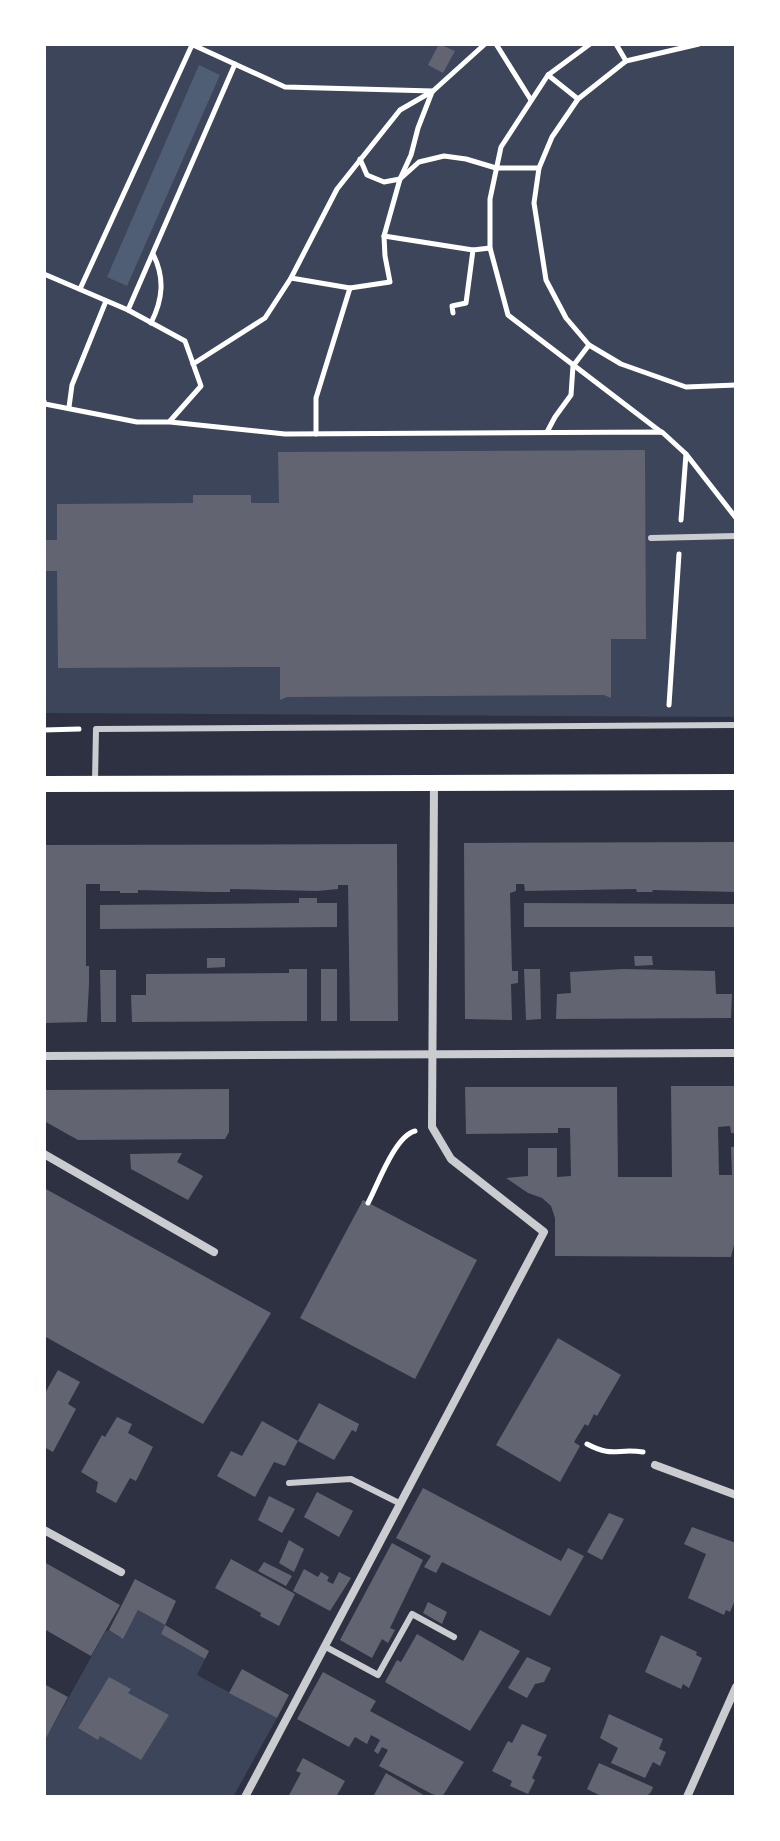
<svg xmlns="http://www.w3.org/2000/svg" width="780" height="1841" font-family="Bitter,serif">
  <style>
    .green { fill: #3c4559 }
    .water { fill: #4f5d75 }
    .building { fill: #626471 }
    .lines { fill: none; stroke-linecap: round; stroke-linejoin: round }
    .path { stroke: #fff; stroke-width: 5 }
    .service { stroke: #caccd0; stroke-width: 6 }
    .minor { stroke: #caccd0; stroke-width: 8 }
    .secondary { stroke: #fff; stroke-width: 16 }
  </style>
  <rect width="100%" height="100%" fill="#2d3142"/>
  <g class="green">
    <polygon points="44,44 736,44 736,717 44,713"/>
    <polygon points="138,1610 165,1625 161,1634 205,1659 197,1675 277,1718 233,1797 44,1797 44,1742 105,1632 109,1630 123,1639"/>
  </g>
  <polygon class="water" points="199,65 220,75 127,286 107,277"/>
  <g class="building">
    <polygon points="439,44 455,51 443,73 428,65"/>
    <polygon points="645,450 646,639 611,639 611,698 604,695 442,696 287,697 280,700 280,667 58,668 57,571 45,571 45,540 57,540 57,504 193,503 193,495 251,495 251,503 279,503 278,452"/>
    <polygon points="736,842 736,892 652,890 653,892 637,892 636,889 525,891 524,884 516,884 516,891 510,893 512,971 518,971 518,983 511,984 512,1020 465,1019 464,843"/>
    <polygon points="397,844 398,1021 350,1021 348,885 338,885 338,889 317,891 230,889 230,892 212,892 138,890 138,893 120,893 120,891 100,891 100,884 86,884 86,966 89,966 89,984 87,1022 44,1023 44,845"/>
    <polygon points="299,898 317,898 317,903 337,903 337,927 100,929 100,905 299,903"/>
    <polygon points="524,903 736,904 736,927 524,927"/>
    <polygon points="634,956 652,956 653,965 635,966"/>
    <polygon points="207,958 225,958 225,967 207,968"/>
    <polygon points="289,969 307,969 307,1021 132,1022 131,995 146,995 146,974 289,973"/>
    <rect x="321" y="969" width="16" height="52"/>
    <polygon points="524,969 540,969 541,1019 526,1020"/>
    <polygon points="623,969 715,971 716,994 732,994 731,1018 556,1019 557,994 571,993 570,972"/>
    <polygon points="100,970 116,970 116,1022 101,1022"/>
    <polygon points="671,1086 736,1086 736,1133 731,1133 730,1126 718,1127 719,1175 732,1175 731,1147 736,1147 736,1237 731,1257 555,1256 555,1218 551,1206 542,1198 528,1193 506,1178 528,1176 528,1148 557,1148 557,1177 571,1176 570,1128 558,1128 558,1133 466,1134 465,1087 617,1087 618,1177 672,1177"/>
    <polygon points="229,1089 229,1132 225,1139 78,1140 44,1121 44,1090"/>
    <polygon points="182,1153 177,1162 203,1176 188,1200 131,1169 130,1154"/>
    <polygon points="44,1188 271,1313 203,1424 44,1336"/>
    <polygon points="363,1200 477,1260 415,1379 300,1318"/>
    <polygon points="558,1338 621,1375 597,1416 594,1414 588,1426 585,1424 574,1442 580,1446 560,1482 496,1445"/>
    <polygon points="58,1370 80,1382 68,1404 76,1409 53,1452 44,1447 44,1395"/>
    <polygon points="319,1403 359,1424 356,1432 352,1430 334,1460 298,1441"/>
    <polygon points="117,1417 132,1424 128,1433 153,1447 136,1481 130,1478 116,1503 96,1492 98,1482 81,1472 102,1435 105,1437"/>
    <polygon points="262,1421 298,1441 285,1466 274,1462 255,1497 217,1476 231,1451 242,1456"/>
    <polygon points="423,1488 561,1561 568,1548 584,1556 550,1616 442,1562 436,1573 424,1567 431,1556 396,1538"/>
    <polygon points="317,1492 353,1511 339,1537 304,1517"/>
    <polygon points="269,1496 295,1509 282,1533 258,1520"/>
    <polygon points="609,1513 624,1519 602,1560 587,1552"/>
    <polygon points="692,1527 736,1543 736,1598 730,1612 726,1610 724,1615 688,1598 706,1554 684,1544"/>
    <polygon points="289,1540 304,1549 294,1572 279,1563"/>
    <polygon points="392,1543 423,1560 390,1628 395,1630 388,1643 382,1639 372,1658 340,1640"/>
    <polygon points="231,1559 295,1594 279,1626 260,1616 261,1613 215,1588"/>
    <polygon points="44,1562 120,1605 91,1656 44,1629"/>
    <polygon points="264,1562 292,1576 286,1586 258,1571"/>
    <polygon points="304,1569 318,1577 321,1572 329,1577 327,1581 333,1584 339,1572 351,1578 330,1611 293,1591"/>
    <polygon points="135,1579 176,1601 165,1625 138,1610 123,1639 109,1630"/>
    <polygon points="428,1602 447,1612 442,1624 423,1613"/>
    <polygon points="165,1625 209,1651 205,1659 161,1634"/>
    <polygon points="480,1630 520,1651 470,1731 385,1682 397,1660 401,1662 417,1634 463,1661"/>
    <polygon points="661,1635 697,1652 696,1655 702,1658 689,1688 683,1684 681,1689 645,1672"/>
    <polygon points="527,1657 551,1668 544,1682 535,1684 527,1698 508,1688"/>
    <polygon points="242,1669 289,1695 277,1718 229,1693"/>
    <polygon points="323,1672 376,1701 370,1711 464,1762 442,1797 432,1794 379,1766 388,1750 382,1747 378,1754 374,1751 380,1740 371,1735 367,1744 355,1737 349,1747 297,1719"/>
    <polygon points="109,1677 131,1689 128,1693 169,1715 141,1760 100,1736 98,1740 78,1728"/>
    <polygon points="44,1684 68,1697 44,1742"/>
    <polygon points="609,1714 663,1739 659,1749 666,1752 660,1766 653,1762 645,1778 611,1763 618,1748 600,1738"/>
    <polygon points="522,1724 547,1735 537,1755 542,1757 532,1778 535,1780 528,1794 510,1786 512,1781 492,1771 508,1741 512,1743"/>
    <polygon points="303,1758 345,1781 336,1797 288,1797 301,1773 296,1771"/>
    <polygon points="599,1763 653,1787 651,1792 646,1797 598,1797 599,1795 587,1789"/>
    <polygon points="386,1773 427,1797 373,1797"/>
  </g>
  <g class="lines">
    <g class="path">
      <polyline points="191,44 285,87 433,91 485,44"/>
      <polyline points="496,44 531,100"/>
      <polyline points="590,44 548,75 501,147 490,199 490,248 508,315 661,432"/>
      <polyline points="616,44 626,61"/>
      <polyline points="699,44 626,61 578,99 552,137 539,168 534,203 546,280 566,318 589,345 621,364 686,387 736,385"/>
      <polyline points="548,75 578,99"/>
      <polyline points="360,159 367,175 384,182 400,179 419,162 444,156 466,159 496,168 539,168"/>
      <polyline points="384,236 473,250"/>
      <polyline points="44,274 128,310 185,341 201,386 170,421"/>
      <polyline points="291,278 350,288 390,282 385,256 384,236 400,179 411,155 418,128 432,92"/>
      <polyline points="80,289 192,45"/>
      <polyline points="128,310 235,64"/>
      <polyline points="453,313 452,306 466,303 473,250 490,248"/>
      <path d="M151,323C163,299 165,278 153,254"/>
      <polyline points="193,364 265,318 291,278 337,189 400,110 433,91"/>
      <polyline points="44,401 45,404 137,422 170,422 285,434 662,432 686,454 736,518"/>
      <polyline points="69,407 72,385 106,301"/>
      <polyline points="547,432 555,417 571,395 573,366 589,345"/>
      <polyline points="316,434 316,398 350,288"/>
      <polyline points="681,520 686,454"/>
      <polyline points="669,705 679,554"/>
      <polyline points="44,730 79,729"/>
      <path d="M368,1203C378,1184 395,1136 415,1131"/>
      <path d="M587,1444C613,1458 617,1448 643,1452"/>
    </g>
    <g class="service">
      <polyline points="651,538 736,536"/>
      <polyline points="95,781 96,729 736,725"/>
      <polyline points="289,1483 351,1479 401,1504"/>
      <polyline points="326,1647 378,1675 412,1614 454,1637"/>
    </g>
    <g class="minor">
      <polyline points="44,1056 736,1053"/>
      <polyline points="44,1154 214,1252"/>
      <polyline points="655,1465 736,1495"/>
      <polyline points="44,1530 121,1572"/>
      <polyline points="245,1797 544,1232 451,1159 432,1127 434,783"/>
      <polyline points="687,1797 736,1687"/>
    </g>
    <polyline class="secondary" points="44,784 736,782"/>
  </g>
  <rect width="780" height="1841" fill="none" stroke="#ffffff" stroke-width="92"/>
</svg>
